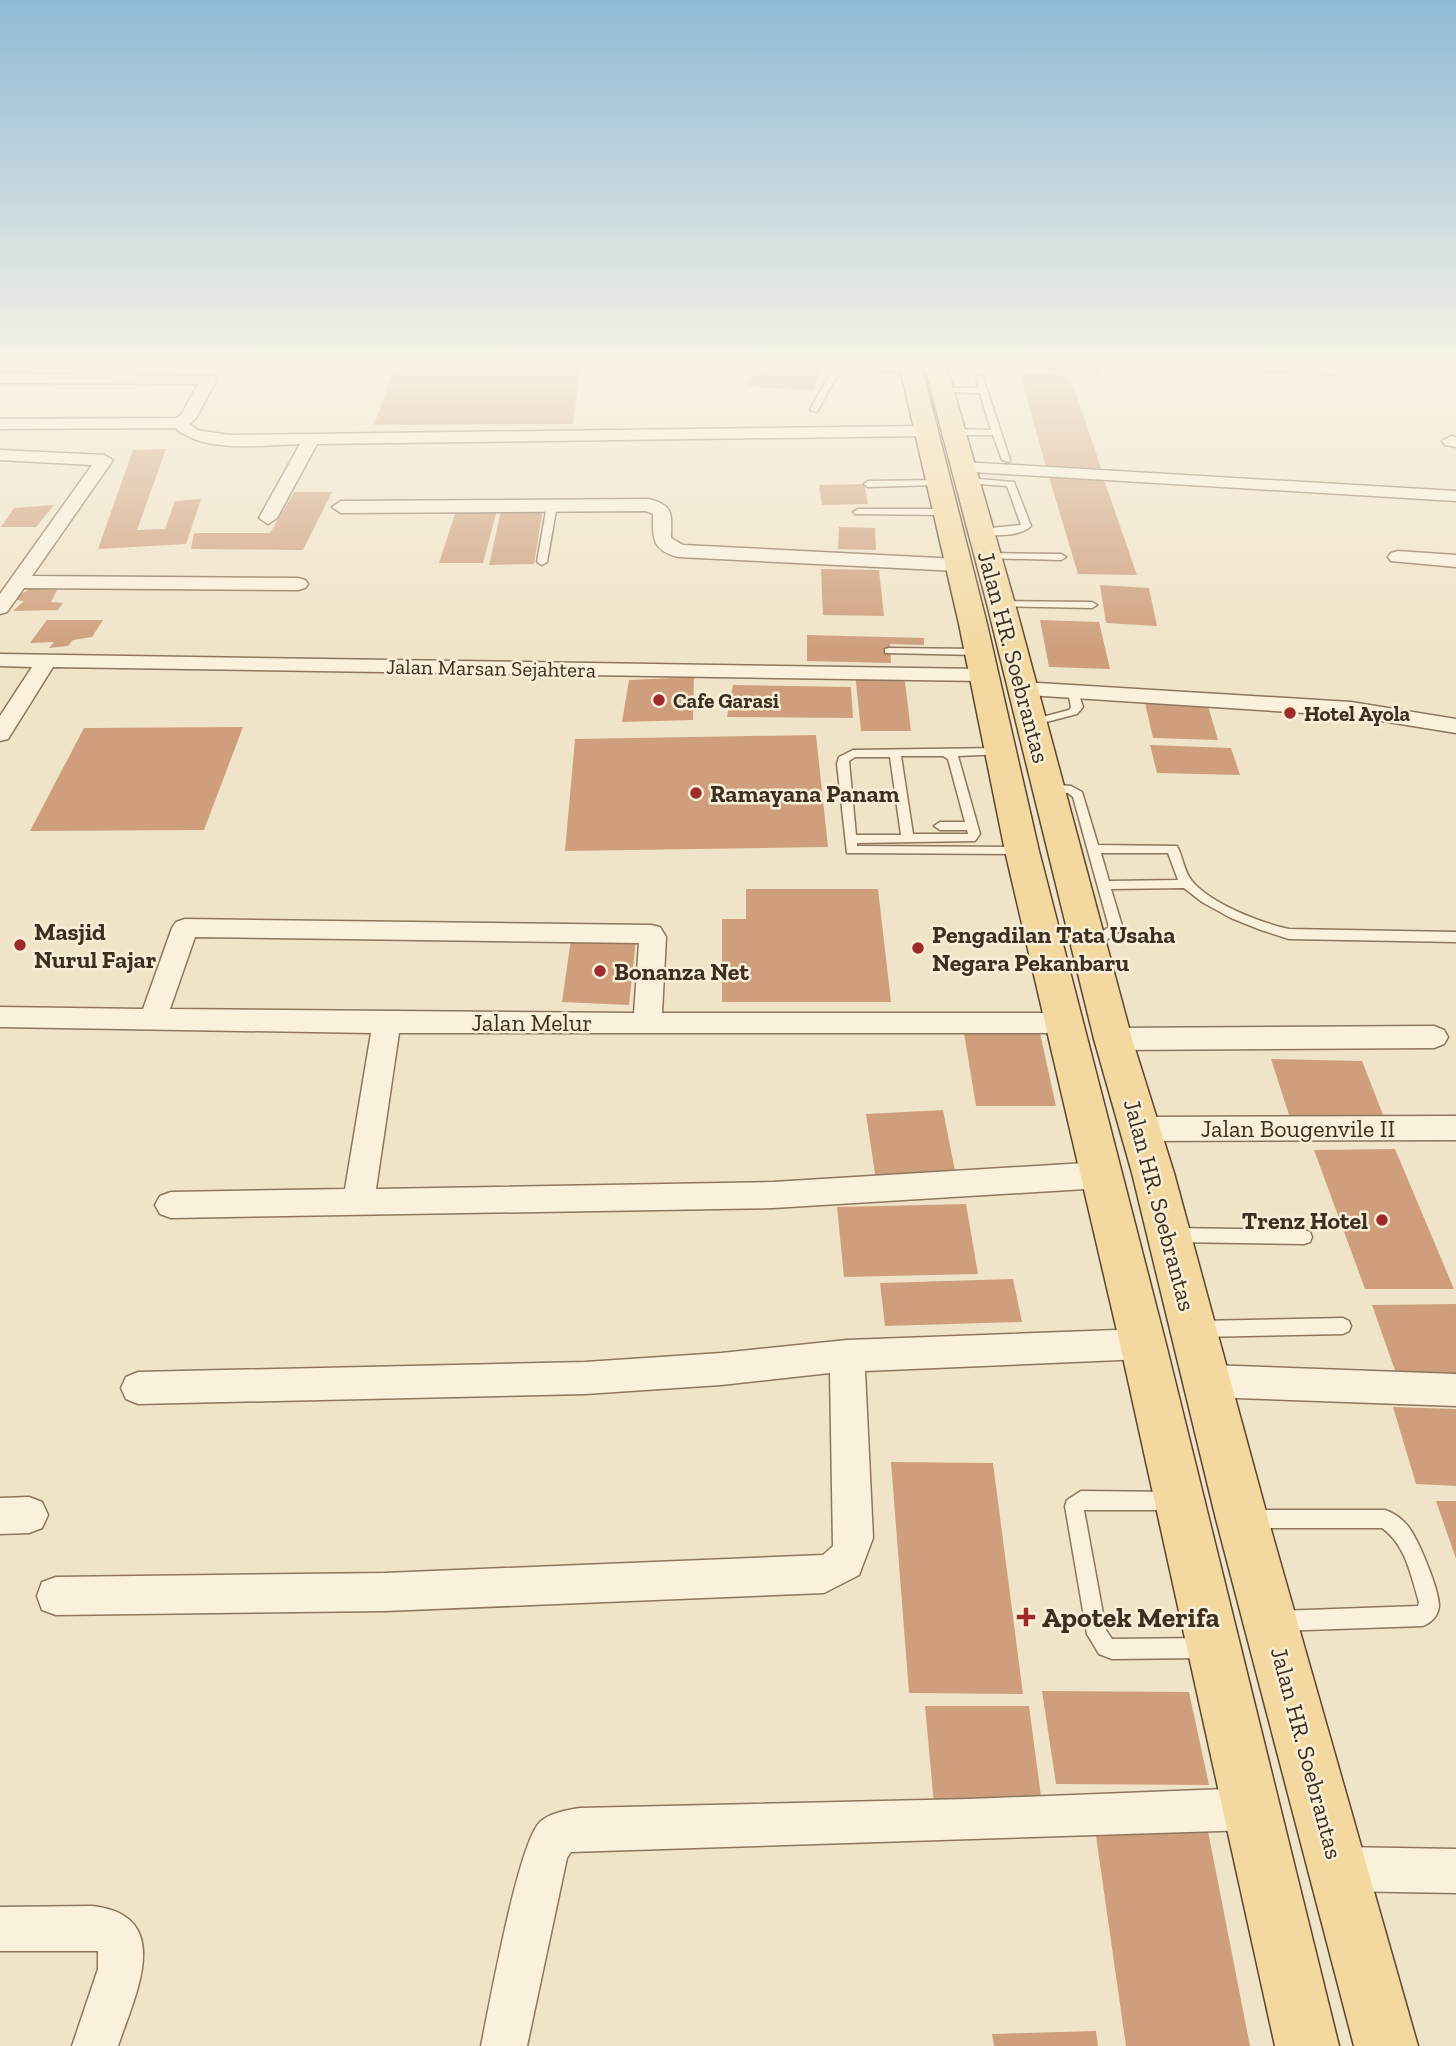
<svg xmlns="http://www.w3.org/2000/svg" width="1456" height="2046" font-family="'Zilla Slab',serif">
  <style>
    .building { fill: #cf9f7d }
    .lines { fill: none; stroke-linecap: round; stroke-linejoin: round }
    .lane-casing { stroke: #8d765c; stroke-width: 3 }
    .street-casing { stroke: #8d765c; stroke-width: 3 }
    .primary-casing { stroke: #5b4430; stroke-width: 3 }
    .lane { fill: #faf1dc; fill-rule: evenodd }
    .street { fill: #faf1dc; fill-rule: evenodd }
    .primary { fill: #f3d9a0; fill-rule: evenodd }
    .poi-dot { fill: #9e2a2b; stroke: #f7eed8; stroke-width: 2.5 }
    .labels { text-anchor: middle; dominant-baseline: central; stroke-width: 5; stroke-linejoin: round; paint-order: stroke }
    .far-street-label { font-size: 21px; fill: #3d2e20; stroke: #f7eed8 }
    .far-poi-label { font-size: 21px; font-weight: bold; fill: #3d2e20; stroke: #f7eed8; text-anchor: start }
    .street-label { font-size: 24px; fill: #3d2e20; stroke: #f7eed8 }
    .poi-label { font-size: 24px; font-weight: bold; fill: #3d2e20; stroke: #f7eed8; text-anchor: start }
    .near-poi-label { font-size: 28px; font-weight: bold; fill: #3d2e20; stroke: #f7eed8; text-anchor: start }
  </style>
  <rect width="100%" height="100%" fill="#f0e4c8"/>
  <g class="building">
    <polygon points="396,364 581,364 573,424 374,425"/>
    <polygon points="754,364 821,364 814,391 746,386"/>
    <polygon points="942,364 1000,364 1002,370 942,368"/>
    <polygon points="1010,364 1098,364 1099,374 1010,368"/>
    <polygon points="1020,373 1069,373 1101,468 1046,467"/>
    <polygon points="166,449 137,530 165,529 175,501 201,499 186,544 98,549 133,450"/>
    <polygon points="1049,477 1103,477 1137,575 1078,574"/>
    <polygon points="864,484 868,504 822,505 819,485"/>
    <polygon points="294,492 332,492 303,550 191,549 194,533 270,533"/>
    <polygon points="54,505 36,527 1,527 14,508"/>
    <polygon points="543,509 534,564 489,565 501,511"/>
    <polygon points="497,510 483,563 439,563 456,511"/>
    <polygon points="839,527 875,528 876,550 838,549"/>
    <polygon points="821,569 879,570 884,616 823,615"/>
    <polygon points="1100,585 1149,588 1157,626 1106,623"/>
    <polygon points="30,589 57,590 51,602 63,603 58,610 13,611 24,601 17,600 19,595"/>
    <polygon points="47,620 103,620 92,637 73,640 68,646 49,648 54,642 30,643"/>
    <polygon points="1040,620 1099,622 1110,669 1049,667"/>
    <polygon points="807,635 924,638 924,645 890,644 891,663 807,661"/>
    <polygon points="855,673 904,674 911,731 861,731"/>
    <polygon points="694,677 693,720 622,722 629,680"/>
    <polygon points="733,685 851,687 853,718 727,717"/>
    <polygon points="1145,703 1208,706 1218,740 1153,738"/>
    <polygon points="243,727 204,830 30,831 84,728"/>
    <polygon points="816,735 828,847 565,851 575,739"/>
    <polygon points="1150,745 1231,748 1240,775 1157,773"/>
    <polygon points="746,889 878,889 891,1002 722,1002 722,919 746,919"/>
    <polygon points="571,939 636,940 629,1005 562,1002"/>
    <polygon points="964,1033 1040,1033 1056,1106 976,1106"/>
    <polygon points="1271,1059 1362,1061 1385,1120 1290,1118"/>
    <polygon points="943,1110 956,1176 876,1180 866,1114"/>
    <polygon points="1395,1149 1454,1289 1365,1289 1314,1150"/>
    <polygon points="966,1204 978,1274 844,1277 837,1207"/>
    <polygon points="1013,1279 1022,1322 885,1326 880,1283"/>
    <polygon points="1456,1304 1456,1379 1398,1379 1372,1305"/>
    <polygon points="1393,1407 1456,1409 1456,1486 1416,1484"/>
    <polygon points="891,1462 993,1463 1023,1694 909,1693"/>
    <polygon points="1436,1501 1456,1501 1456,1559"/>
    <polygon points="1042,1691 1189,1692 1209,1785 1056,1784"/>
    <polygon points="925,1706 1029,1706 1042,1804 934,1804"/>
    <polygon points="1095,1829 1208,1831 1250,2046 1126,2046"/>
    <polygon points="1096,2031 1098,2046 994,2046 992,2034"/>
  </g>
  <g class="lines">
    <defs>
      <g id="lane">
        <polygon points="911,367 915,369 914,371 843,373 836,377 817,412 810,410 830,373 838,369"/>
        <polygon points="976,375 983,377 1010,460 1009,462 1002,460 993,435 953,435 949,432 953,429 991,430 980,393 942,392 938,390 942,388 978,388"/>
        <path d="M967,478L1014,482L1031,526C1020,537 993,536 978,534L976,532L981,529L1021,525L1007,486L964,483V479Z"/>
        <polygon points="940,480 940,484 937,485 868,487 864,484 868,481"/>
        <polygon points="552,502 557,505 547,562 542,565 537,562 547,505"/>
        <polygon points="858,509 944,509 949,512 944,515 855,514 853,512"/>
        <polygon points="987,553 1061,554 1066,557 1061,560 984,558 984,554"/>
        <polygon points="1001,601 1092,602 1097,605 1092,608 997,606 997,602"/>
        <polygon points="889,648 978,649 983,652 978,655 885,653 885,649"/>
        <polygon points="1073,689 1078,692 1083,707 1077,714 1031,726 1027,725 1027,721 1069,710 1071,707 1068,692"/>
        <path d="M1000,748L1006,752L1004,754L958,756L980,834L975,841L857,843V846L1022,847L1028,851L1026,854L847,853L837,764L839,757L853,750ZM901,756H943L948,759L965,822H940L934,826L940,830H967L968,834H913ZM855,757H890L901,835H856L849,761Z"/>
        <path d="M1048,784L1071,786L1082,792L1098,845L1177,846C1183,857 1184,872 1192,881C1211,904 1261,923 1289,929L1456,932V942L1289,939L1261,930L1231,918L1202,902L1184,888L1111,889L1123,929L1106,940L1083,939L1081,936L1083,933L1103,931L1109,927L1073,797L1068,793L1044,791V785ZM1101,853H1168L1178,880L1109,881Z"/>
        <polygon points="1173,1228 1304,1230 1310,1232 1312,1237 1310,1242 1304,1244 1173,1242 1167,1240 1165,1235 1167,1230"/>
        <polygon points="1343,1318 1349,1321 1351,1326 1349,1331 1343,1334 1198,1337 1192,1334 1190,1329 1192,1324 1198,1321"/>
        <polygon points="1081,1491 1174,1492 1181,1495 1183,1501 1181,1507 1174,1510 1084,1510 1106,1630 1112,1639 1205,1638 1212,1641 1215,1648 1212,1655 1205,1658 1112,1659 1099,1654 1087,1634 1065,1506 1067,1500"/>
        <path d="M1251,1510H1385C1394,1513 1401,1518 1407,1525C1418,1538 1439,1589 1439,1606C1438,1616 1432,1622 1423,1626L1278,1631L1271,1628L1268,1621L1271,1614L1278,1611L1418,1606L1419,1602C1411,1576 1406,1545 1382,1528H1251L1244,1525L1242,1519L1244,1513Z"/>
      </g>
      <g id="street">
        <polygon points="1223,364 1334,364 1343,369 1335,374 1231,369"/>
        <path d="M0,373L215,376L217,379L196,418L190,424L197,430L229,435L924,426L933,431L924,436L317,444L277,518L268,524L259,518L300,444C262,445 206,454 175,428L0,429V419L176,418L181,415L198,384L0,383Z"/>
        <polygon points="1451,436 1456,437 1456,447 1445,445 1442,441"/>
        <polygon points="0,450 104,455 113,460 32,576 298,578 305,580 308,584 305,588 298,590 24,588 7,612 0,614 0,594 92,465 0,460"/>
        <polygon points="963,462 1456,491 1456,501 957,471 954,467"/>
        <path d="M649,499C675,506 671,514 671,538L683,545L958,559L968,565L958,571L678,557C651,550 653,537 653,514L646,511L341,513L332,507L341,501Z"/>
        <polygon points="1398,551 1456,555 1456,567 1391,561 1388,557 1391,553"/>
        <polygon points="0,654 983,669 991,670 994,675 991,680 983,681 53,667 8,739 0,741 0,716 32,667 0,666"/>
        <polygon points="1022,682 1351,702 1456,719 1456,733 1351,716 1014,694 1011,689 1014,684"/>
        <path d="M185,919L651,925L660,927L666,937L662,1013H1063L1073,1016L1077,1023L1073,1030L1063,1033H399L376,1189L773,1182L1102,1162L1113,1166L1117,1175L1113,1184L1102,1188L773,1208L171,1218L160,1214L155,1205L160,1196L171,1192L345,1189L371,1033L0,1027V1007L143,1009L172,928L176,922ZM195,937L639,943L634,1013L170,1009Z"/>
        <polygon points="1434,1026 1444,1030 1448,1037 1444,1044 1434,1048 1113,1050 1103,1047 1099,1039 1103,1031 1113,1028"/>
        <polygon points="1456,1116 1456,1140 1140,1141 1129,1137 1125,1129 1129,1121 1140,1117"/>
        <polygon points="1143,1329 1155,1333 1160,1344 1155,1355 1143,1359 865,1371 873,1538 859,1575 824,1593 385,1611 56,1615 42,1610 37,1596 42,1582 56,1577 385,1573 823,1555 833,1546 830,1373 721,1385 585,1394 138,1404 126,1399 121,1388 126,1377 138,1372 585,1362 721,1353 847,1340"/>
        <polygon points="1208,1365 1456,1374 1456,1406 1208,1397 1196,1392 1191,1381 1196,1370"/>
        <polygon points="29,1497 42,1502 48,1515 42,1528 29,1533 0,1534 0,1498"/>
        <path d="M1251,1788L1266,1794L1272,1809L1266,1824L1251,1830L571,1852L567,1858L527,2046H481C489,2007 518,1843 540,1822C549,1813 567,1810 580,1808L969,1799Z"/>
        <polygon points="1339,1847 1456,1849 1456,1893 1339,1891 1324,1884 1317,1869 1324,1854"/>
        <path d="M92,1906C176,1915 135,1995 118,2046H72L98,1969V1951H0V1907Z"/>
      </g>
      <g id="primary">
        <polygon points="924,364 946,364 1015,604 1132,1039 1174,1173 1268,1519 1418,2046 1354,2046 1216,1519 1132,1173 1094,1039 987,604"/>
        <polygon points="912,365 920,367 923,372 987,624 1039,851 1166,1344 1339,2046 1275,2046 1120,1344 1005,851 959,624 901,372 904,367"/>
      </g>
    </defs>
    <use href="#lane" class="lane-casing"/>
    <use href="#street" class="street-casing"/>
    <use href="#primary" class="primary-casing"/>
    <use href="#lane" class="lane"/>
    <use href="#street" class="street"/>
    <use href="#primary" class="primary"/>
  </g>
  <linearGradient id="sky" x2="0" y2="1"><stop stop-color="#8fbad6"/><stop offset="0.56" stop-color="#f8f3e6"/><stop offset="1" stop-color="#f8f3e6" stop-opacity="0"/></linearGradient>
  <rect width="1456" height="651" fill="url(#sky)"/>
  <g class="poi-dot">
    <circle cx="659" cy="700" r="7"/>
    <circle cx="1290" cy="713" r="7"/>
    <circle cx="696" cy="793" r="7"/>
    <circle cx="20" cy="945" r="7"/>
    <circle cx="918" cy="948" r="7"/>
    <circle cx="600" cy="971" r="7"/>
    <circle cx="1382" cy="1220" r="7"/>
    <path d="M1022.5 1606.5h7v7h7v7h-7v7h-7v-7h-7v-7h7z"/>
  </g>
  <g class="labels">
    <g class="far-street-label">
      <text transform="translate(491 668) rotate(1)">Jalan Marsan Sejahtera</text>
    </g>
    <g class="far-poi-label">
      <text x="673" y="700">Cafe Garasi</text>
      <text x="1304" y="713">Hotel Ayola</text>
    </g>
    <g class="street-label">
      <text transform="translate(1014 657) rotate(75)">Jalan HR. Soebrantas</text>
      <text x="532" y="1022">Jalan Melur</text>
      <text x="1298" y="1128">Jalan Bougenvile II</text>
      <text transform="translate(1160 1205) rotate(75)">Jalan HR. Soebrantas</text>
      <text transform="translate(1307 1753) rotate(75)">Jalan HR. Soebrantas</text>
    </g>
    <g class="poi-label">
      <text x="710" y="793">Ramayana Panam</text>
      <text x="34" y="931">Masjid<tspan x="34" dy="28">Nurul Fajar</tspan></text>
      <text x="932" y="934">Pengadilan Tata Usaha<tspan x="932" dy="28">Negara Pekanbaru</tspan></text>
      <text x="614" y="971">Bonanza Net</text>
      <text x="1368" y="1220" text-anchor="end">Trenz Hotel</text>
    </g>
    <g class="near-poi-label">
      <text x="1042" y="1617">Apotek Merifa</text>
    </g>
  </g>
</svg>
